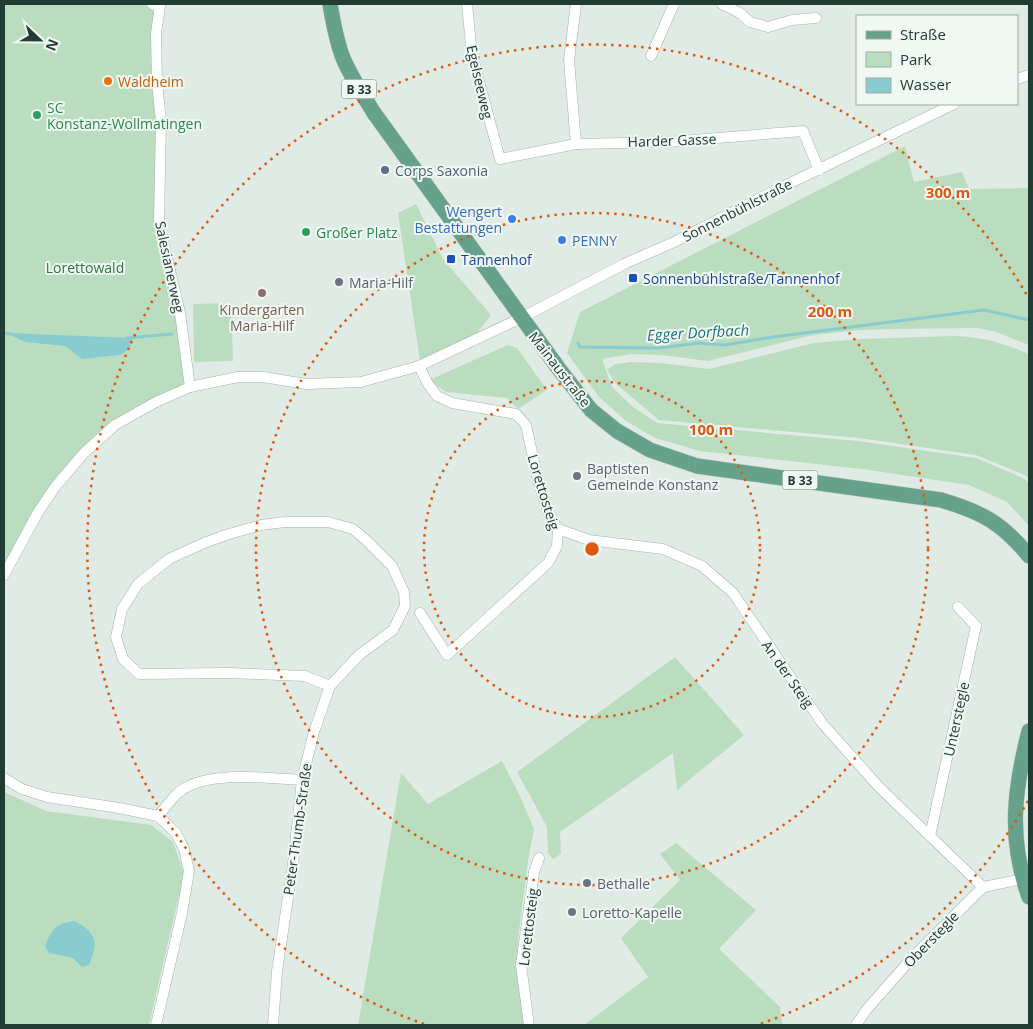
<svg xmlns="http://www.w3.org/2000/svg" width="1033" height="1029" font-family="'Open Sans',sans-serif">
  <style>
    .green { fill: #baddc0 }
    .water { fill: #89ccd0 }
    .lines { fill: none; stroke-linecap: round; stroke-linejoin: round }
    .stream { stroke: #89ccd0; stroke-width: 3 }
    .minor-casing { stroke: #a4b3ac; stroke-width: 11 }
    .primary-casing { stroke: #c1c8c6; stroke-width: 16 }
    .minor { stroke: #fff; stroke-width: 10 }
    .primary { stroke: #66a18c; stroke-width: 15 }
    .ring { fill: none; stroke: #de580e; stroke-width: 2.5; stroke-dasharray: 2.5 5 }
    .food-dot { fill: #e8710a; stroke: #f1f8f4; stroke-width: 2 }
    .leisure-dot { fill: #2e9e5b; stroke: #f1f8f4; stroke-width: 2 }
    .service-dot { fill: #5c6f8a; stroke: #f1f8f4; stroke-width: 2 }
    .shop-dot { fill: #3f7fe0; stroke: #f1f8f4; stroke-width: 2 }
    .transit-dot { fill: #1a4fb4; stroke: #f1f8f4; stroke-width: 2 }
    .worship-dot { fill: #6b7280; stroke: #f1f8f4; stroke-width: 2 }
    .education-dot { fill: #8d6e63; stroke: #f1f8f4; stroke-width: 2 }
    .labels { text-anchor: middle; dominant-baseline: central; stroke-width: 4; stroke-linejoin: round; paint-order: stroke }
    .shield { fill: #f1f8f4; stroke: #5f746c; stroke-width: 1 }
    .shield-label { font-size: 12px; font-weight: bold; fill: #213c32 }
    .food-label { font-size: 14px; fill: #c56008; stroke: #f1f8f4; text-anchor: start }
    .street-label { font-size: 14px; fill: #213c32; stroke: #f1f8f4 }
    .leisure-label { font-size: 14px; fill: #27864d; stroke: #f1f8f4; text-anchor: start }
    .service-label { font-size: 14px; fill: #4e5e75; stroke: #f1f8f4; text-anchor: start }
    .shop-label { font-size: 14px; fill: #366cbe; stroke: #f1f8f4; text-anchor: end }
    .transit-label { font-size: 14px; fill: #164399; stroke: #f1f8f4; text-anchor: start }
    .park-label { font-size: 14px; fill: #2c7341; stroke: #f1f8f4 }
    .worship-label { font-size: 14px; fill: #5b616d; stroke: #f1f8f4; text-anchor: start }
    .education-label { font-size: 14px; fill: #785e54; stroke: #f1f8f4 }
    .water-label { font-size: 15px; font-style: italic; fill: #1c7177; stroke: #f1f8f4 }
    .centre { fill: #de580e; stroke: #f1f8f4; stroke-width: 2.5 }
    .ring-label { font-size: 15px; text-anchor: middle; font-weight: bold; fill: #de580e; stroke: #f1f8f4; stroke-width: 4; stroke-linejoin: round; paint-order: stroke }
  </style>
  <rect width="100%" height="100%" fill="#e1ebe6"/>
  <g class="green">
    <polygon points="4,4 152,4 160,7 159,223 190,387 115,425 55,487 4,575"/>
    <polygon points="905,146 914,182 962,172 969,189 1029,188 1029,345 996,332 977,328 900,329 859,330 813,335 708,361 662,355 631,354 602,359 612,387 633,407 657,423 858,441 976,458 1023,478 1029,483 1029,526 1007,502 969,485 862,469 700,451 655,438 626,421 599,397 567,353 580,312"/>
    <polygon points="416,204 443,259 491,315 477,333 420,361 398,213"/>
    <polygon points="231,303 233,361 194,362 193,304"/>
    <path d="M954,336C984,337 1002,343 1029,354V479L1025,475L976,455L859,438L659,420L615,383L607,369L616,364L631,362L661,363L709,369L814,343L859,339Z"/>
    <polygon points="508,345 517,348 547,390 518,409 507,398 446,392 429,380"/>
    <polygon points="675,657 744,735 677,790 673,753 560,832 561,854 553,859 548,853 547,827 517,772"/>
    <polygon points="502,761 520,796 534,829 528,861 518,939 525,1025 358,1025 401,773 428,804"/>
    <polygon points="4,792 46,811 151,825 173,842 184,874 149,1025 4,1025"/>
    <polygon points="676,843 756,910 719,949 780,1007 782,1023 784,1025 584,1025 648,977 621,938 680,880 660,854"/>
  </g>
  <g class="water">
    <polygon points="7,333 132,338 130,348 120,355 82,359 65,346 25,342"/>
    <path d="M74,921C97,932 99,943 89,965L82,967L73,958L49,953L45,946C52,929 55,924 74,921Z"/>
  </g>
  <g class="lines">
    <g class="stream">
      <polyline points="4,333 11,334"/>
      <polyline points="127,338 172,334"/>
      <polyline points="578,343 580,347 660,348 698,343 725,345 773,337 984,310 1029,320"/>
    </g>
    <defs>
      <g id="minor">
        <polyline points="152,4 160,7 156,33 157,83 161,121 159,223 180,313 190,387"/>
        <polyline points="467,4 472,55 500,159 576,144 668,142 803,131 819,170"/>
        <polyline points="722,4 740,13 750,22 768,27 792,20 816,18"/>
        <polyline points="651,56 674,4"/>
        <polyline points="1017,79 1029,75"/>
        <polyline points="576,144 569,60 576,4"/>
        <polyline points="419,366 428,384 437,396 452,403 516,414 526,425 538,480 548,512 558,529 557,546 548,563 447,655 420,613"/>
        <polyline points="558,529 589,540 663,549 702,566 733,593 822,723 879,787 983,887"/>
        <polyline points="4,575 37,514 55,487 84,453 115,425 156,402 190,387 238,377 263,377 306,384 361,382 419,366 521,318 624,264 674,242 780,188 954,104"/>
        <polyline points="4,778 22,789 47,797 119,808 158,816 176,833 184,849 189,871 182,913 156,1025"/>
        <path d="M158,816C165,808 171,799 179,792C207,770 268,778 302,780"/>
        <polyline points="930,836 976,626 958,607"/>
        <polyline points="273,1025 277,971 293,864 302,780 314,732 330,686 359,655 393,630 405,606 404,592 392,566 366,540 353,529 328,522 285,522 261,525 229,534 204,543 169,559 138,584 122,609 116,637 123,659 139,674 227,673 305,676 330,686"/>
        <polyline points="529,1025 521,965 534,872 539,858"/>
        <polyline points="856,1025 867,1009 912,958 983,887 1023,879"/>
      </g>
      <g id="primary">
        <path d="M330,4C333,22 336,40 343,58C351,77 363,95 374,113L559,369L591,410L617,431L650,450L697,466L941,500C982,512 1002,523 1029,556"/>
        <path d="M1029,731C1014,790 1008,839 1029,897"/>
      </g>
    </defs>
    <use href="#minor" class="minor-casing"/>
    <use href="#primary" class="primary-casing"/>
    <use href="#minor" class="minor"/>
    <use href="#primary" class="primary"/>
  </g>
  <g class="ring">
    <circle cx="592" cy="549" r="168"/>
    <circle cx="592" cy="549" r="336"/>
    <path d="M1028 801A504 504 0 0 1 760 1024M424 1024A504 504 0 1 1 1028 297"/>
  </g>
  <circle class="food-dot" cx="108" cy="81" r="5"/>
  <g class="leisure-dot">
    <circle cx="37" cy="115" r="5"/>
    <circle cx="306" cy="232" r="5"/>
  </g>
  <circle class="service-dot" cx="385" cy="170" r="5"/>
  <g class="shop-dot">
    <circle cx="512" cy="219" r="5"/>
    <circle cx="562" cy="240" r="5"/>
  </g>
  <g class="transit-dot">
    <rect x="446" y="254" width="10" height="10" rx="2.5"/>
    <rect x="628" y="273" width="10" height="10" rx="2.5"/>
  </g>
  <g class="worship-dot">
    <circle cx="339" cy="282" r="5"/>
    <circle cx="577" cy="476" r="5"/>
    <circle cx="587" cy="883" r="5"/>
    <circle cx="572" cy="912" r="5"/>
  </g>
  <circle class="education-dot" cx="262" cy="293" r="5"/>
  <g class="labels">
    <g class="shield">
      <rect x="341.5" y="79.5" width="35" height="19" rx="4"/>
      <rect x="782.5" y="470.5" width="35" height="19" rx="4"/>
    </g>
    <g class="shield-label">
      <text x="359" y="89">B 33</text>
      <text x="800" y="480">B 33</text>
    </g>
    <g class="food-label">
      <text x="118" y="81">Waldheim</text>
    </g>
    <g class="street-label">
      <text transform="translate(480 82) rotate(77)">Egelseeweg</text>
      <text transform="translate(672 140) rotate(-2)">Harder Gasse</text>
      <text transform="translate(737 210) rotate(-27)">Sonnenbühlstraße</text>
      <text transform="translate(170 267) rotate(78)">Salesianerweg</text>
      <text transform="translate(560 369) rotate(52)">Mainaustraße</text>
      <text transform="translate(544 492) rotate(73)">Lorettosteig</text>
      <text transform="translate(788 674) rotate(55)">An der Steig</text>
      <text transform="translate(956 719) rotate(-78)">Unterstegle</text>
      <text transform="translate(297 829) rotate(-82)">Peter-Thumb-Straße</text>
      <text transform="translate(528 927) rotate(-83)">Lorettosteig</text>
      <text transform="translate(931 939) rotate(-46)">Oberstegle</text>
    </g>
    <g class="leisure-label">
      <text x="47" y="107">SC<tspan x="47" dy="16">Konstanz-Wollmatingen</tspan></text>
      <text x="316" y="232">Großer Platz</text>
    </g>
    <g class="service-label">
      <text x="395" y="170">Corps Saxonia</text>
    </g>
    <g class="shop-label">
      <text x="502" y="211">Wengert<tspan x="502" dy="16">Bestattungen</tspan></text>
      <text x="572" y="240" text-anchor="start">PENNY</text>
    </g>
    <g class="transit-label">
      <text x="461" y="259">Tannenhof</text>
      <text x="643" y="278">Sonnenbühlstraße/Tannenhof</text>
    </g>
    <g class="park-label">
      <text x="85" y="267">Lorettowald</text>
    </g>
    <g class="worship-label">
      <text x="349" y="282">Maria-Hilf</text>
      <text x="587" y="468">Baptisten<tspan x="587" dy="16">Gemeinde Konstanz</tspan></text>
      <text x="597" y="883">Bethalle</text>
      <text x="582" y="912">Loretto-Kapelle</text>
    </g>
    <g class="education-label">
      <text x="262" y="309">Kindergarten<tspan x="262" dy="16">Maria-Hilf</tspan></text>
    </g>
    <g class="water-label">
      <text transform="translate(698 332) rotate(-3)">Egger Dorfbach</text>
    </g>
  </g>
  <circle cx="592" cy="549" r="8" class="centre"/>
  <g class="ring-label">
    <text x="948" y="198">300 m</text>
    <text x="830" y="317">200 m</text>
    <text x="711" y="435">100 m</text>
  </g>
  <rect width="1033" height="1029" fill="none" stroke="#213c32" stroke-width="10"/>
  <rect x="856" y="15" width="162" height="90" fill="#f1f8f4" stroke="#9eada6"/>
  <rect x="866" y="31" width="25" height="8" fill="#66a18c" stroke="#9eada6"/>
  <text x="900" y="40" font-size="15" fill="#213c32">Straße</text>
  <rect x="866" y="52" width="25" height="15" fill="#baddc0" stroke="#9eada6"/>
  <text x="900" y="65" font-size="15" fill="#213c32">Park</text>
  <rect x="866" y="78" width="25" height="15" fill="#89ccd0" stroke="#9eada6"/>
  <text x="900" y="90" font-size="15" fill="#213c32">Wasser</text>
  <g transform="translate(40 40) rotate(112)" stroke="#f1f8f4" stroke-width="4" paint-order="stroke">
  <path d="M0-4L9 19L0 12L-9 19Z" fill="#213c32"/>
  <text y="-8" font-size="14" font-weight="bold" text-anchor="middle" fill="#213c32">N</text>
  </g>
</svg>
